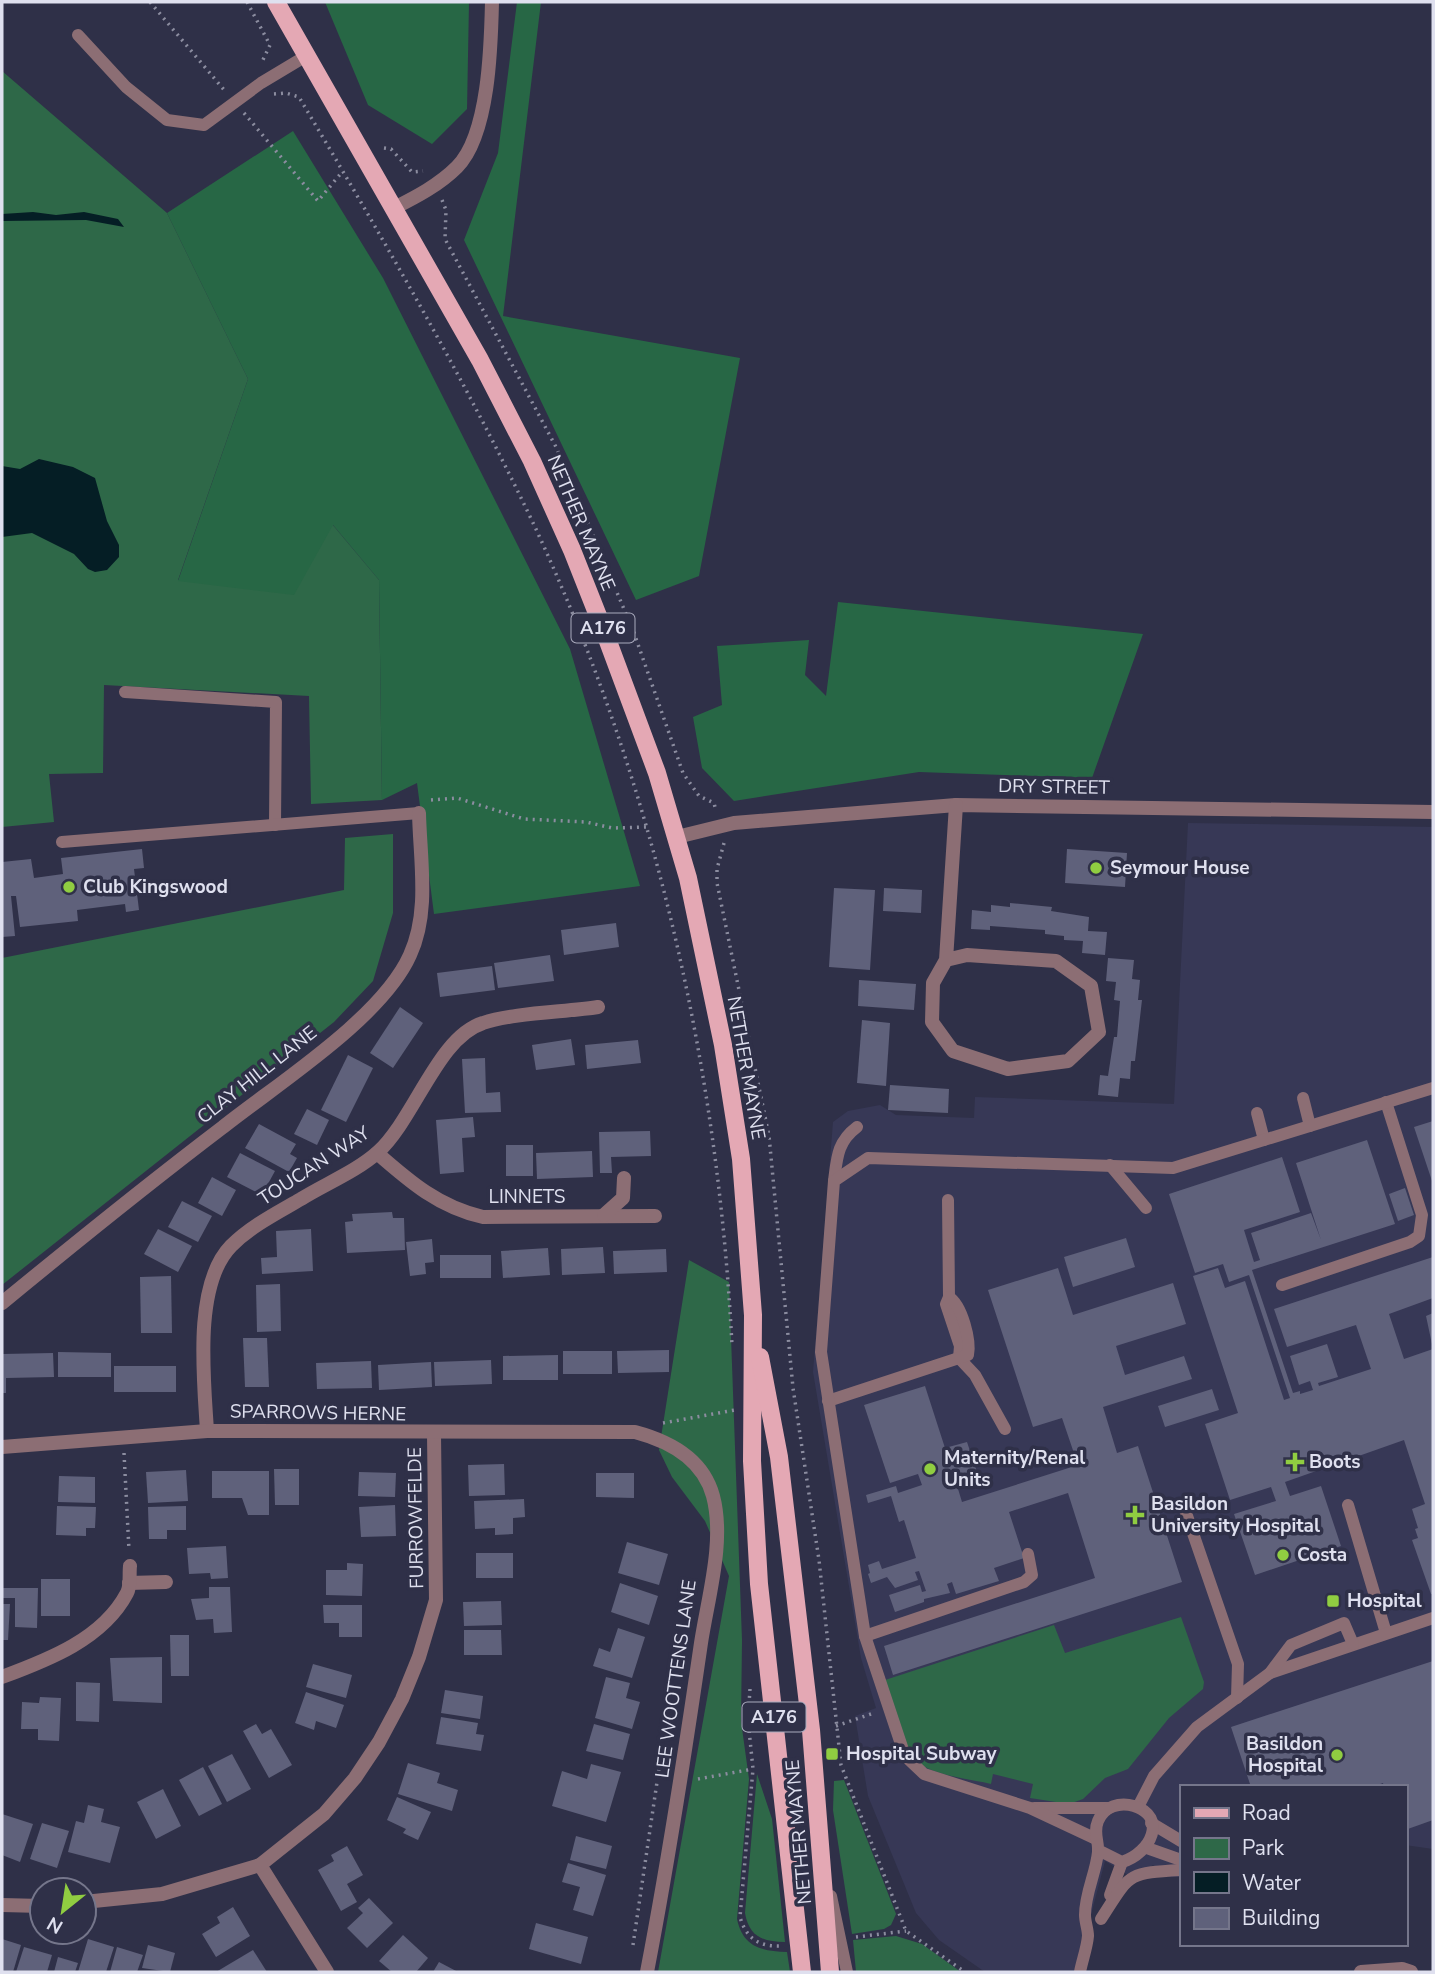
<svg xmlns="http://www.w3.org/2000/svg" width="1435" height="1974" font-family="'Nunito Sans',sans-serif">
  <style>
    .built { fill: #373856 }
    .green { fill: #2e6848 }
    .forest { fill: #276745 }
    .water { fill: #051e25 }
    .building { fill: #5f617b }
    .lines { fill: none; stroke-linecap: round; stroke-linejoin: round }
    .path { stroke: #8c8da0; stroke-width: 3.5; stroke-dasharray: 2 5; stroke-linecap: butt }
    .service { stroke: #8c6e74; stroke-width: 12 }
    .minor { stroke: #8c6e74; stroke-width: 14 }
    .tertiary { stroke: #8c6e74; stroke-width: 14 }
    .primary { stroke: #e4a8b4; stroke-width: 18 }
    .poi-dot { fill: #90cd41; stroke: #2f3048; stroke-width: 2.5 }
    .labels { text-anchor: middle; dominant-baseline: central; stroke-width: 7; stroke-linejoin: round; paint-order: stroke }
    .shield { fill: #2f3048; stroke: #aaabbd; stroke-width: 2 }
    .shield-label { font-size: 18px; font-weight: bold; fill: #dfe0ef }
    .street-label { font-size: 19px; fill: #dfe0ef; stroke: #2f3048 }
    .poi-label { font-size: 19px; font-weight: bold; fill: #dfe0ef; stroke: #2f3048; text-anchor: start }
  </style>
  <rect width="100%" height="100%" fill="#2f3048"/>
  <polygon class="built" points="1188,823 1433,827 1433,1849 1405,1845 1405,1787 1181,1787 1181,1877 1169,1877 1153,1865 1133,1878 1105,1861 1076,1972 985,1972 939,1940 916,1913 868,1796 855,1716 876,1708 861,1658 813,1372 833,1122 848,1111 880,1105 896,1115 974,1118 975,1097 1174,1104"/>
  <g class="green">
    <polygon points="2,71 167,213 248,379 178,580 332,524 379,580 382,800 311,804 309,696 104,685 103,773 49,774 54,822 2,827"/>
    <polygon points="393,834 393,913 373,981 334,1022 2,1285 2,958 344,890 345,838"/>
    <path d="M689,1260L729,1282L742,1640L741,1721L749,1779L737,1919C743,1947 761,1951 787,1952L790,1972H658L729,1576L705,1521L672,1477L659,1450Z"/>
    <path d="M1181,1617L1204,1682L1203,1689L1169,1718L1128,1769L1105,1778L1083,1799L1069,1804L1030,1798L1033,1784L993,1774L991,1784C970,1779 946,1777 927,1768C904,1758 892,1703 885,1680L1054,1625L1065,1653Z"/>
    <path d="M757,1774L772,1819L785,1942C762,1942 749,1936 745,1913Z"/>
    <polygon points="844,1780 896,1914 891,1925 884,1929 852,1934 833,1810 834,1781"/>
    <polygon points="896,1936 922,1944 961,1972 856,1972 853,1940"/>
  </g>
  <g class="forest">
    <polygon points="325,2 469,2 467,109 432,144 368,105"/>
    <polygon points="517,2 541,2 503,316 740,358 699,576 636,600 464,240 498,153"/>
    <polygon points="293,131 383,278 570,649 640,886 434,914 417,783 382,800 379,580 333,525 294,595 178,581 248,379 167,213"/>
    <polygon points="838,602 1143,634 1092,778 919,772 734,801 702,768 693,717 722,705 717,646 809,640 805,675 826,696"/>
  </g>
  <g class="water">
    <polygon points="33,212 56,215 84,212 118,219 124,227 86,220 2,221 2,214"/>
    <polygon points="39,459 73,467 95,478 107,521 119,545 119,557 107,570 95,572 88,569 74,554 32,533 2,537 2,466 20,469"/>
  </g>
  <g class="building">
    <polygon points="142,849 144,868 134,869 139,910 126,912 125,904 77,910 78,921 20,927 16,896 11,896 15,936 2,937 2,862 31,859 34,878 63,874 61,858"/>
    <polygon points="1067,849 1127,853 1125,887 1065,883"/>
    <polygon points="834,888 875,890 870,970 829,967"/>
    <polygon points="884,888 922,890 921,913 883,911"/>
    <polygon points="1010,903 1052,907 1051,911 1089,917 1088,931 1107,932 1105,955 1082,953 1083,941 1064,940 1064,936 1045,934 1045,930 990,926 990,930 971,929 972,910 991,912 991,905 1010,907"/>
    <polygon points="616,923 619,947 564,955 561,930"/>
    <polygon points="550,955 554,981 498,988 494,963"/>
    <polygon points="1108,958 1134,960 1132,979 1140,980 1138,1000 1142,1000 1135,1061 1131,1061 1130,1079 1120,1078 1118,1097 1098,1095 1100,1075 1108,1076 1114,1037 1117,1037 1120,1001 1114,1000 1116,982 1106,981"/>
    <polygon points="492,966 495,990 440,997 437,973"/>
    <polygon points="859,980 916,984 914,1010 858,1006"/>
    <polygon points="400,1007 423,1023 393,1068 370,1053"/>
    <polygon points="862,1020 890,1023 886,1086 857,1083"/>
    <polygon points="571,1039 575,1065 536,1070 532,1045"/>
    <polygon points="638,1040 641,1063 587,1069 585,1045"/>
    <polygon points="348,1055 373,1068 346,1122 321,1110"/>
    <polygon points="485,1058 486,1093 500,1092 501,1112 465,1113 462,1059"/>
    <polygon points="890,1085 949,1089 948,1113 888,1110"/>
    <polygon points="307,1109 329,1120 317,1145 294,1134"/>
    <polygon points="473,1117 475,1137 462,1138 464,1172 440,1174 436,1120"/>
    <polygon points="1433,1121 1433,1184 1414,1127"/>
    <polygon points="259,1124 296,1144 290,1154 297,1158 289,1172 245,1148"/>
    <polygon points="650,1131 651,1156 611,1157 612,1173 600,1173 599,1132"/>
    <polygon points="1367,1140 1395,1224 1252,1270 1293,1393 1300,1391 1300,1394 1313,1390 1310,1381 1299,1385 1290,1356 1327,1344 1338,1377 1318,1383 1319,1386 1371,1369 1356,1325 1287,1347 1274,1309 1433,1257 1433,1298 1389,1314 1404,1359 1433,1349 1426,1316 1433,1313 1433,1594 1431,1594 1412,1540 1418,1538 1415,1529 1418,1528 1412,1509 1425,1504 1404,1440 1285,1482 1290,1496 1321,1486 1341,1546 1255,1575 1234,1514 1276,1501 1271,1487 1230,1500 1205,1424 1238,1413 1193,1276 1218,1268 1225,1288 1245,1281 1284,1400 1290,1398 1249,1275 1229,1282 1223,1264 1195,1273 1169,1194 1282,1157 1300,1212 1244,1230 1254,1262 1260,1260 1251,1233 1311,1213 1321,1240 1296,1163"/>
    <rect x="506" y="1145" width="27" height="31"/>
    <polygon points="592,1151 593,1177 537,1179 536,1153"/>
    <polygon points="240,1153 275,1171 262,1195 227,1177"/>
    <polygon points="212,1177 236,1190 222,1216 198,1203"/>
    <polygon points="1405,1188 1414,1215 1398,1221 1389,1194"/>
    <polygon points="182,1201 212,1216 198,1242 168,1227"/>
    <polygon points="392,1212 393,1218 404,1218 405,1250 347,1253 345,1222 353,1221 352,1214"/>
    <polygon points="158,1229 192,1246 178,1272 144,1254"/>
    <polygon points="311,1229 313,1271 262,1274 261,1258 277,1257 276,1231"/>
    <polygon points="1126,1238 1135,1267 1073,1287 1064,1257"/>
    <polygon points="432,1239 434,1262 425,1263 426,1274 410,1276 406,1242"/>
    <polygon points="603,1247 605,1273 562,1275 561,1249"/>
    <polygon points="548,1248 550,1275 503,1278 501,1251"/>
    <polygon points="666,1249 667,1272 614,1274 613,1251"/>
    <rect x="440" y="1255" width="51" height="23"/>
    <polygon points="1058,1268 1073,1315 1173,1283 1186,1324 1116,1346 1125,1375 1184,1356 1192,1379 1103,1407 1117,1453 1138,1446 1182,1582 893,1675 884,1646 1095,1578 1068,1493 1009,1512 1024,1558 994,1568 999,1581 956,1594 952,1582 947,1584 950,1593 924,1599 924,1602 895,1612 889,1595 920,1585 922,1592 926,1591 919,1571 915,1572 918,1580 895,1588 887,1577 871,1583 868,1574 870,1573 868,1565 879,1561 882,1569 916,1558 904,1520 899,1522 891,1496 868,1503 866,1495 896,1486 898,1493 922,1485 918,1474 890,1483 864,1405 925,1386 945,1448 967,1442 977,1472 955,1479 962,1502 1078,1465 1062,1418 1033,1427 988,1290"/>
    <polygon points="171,1276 172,1333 141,1333 140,1277"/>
    <polygon points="280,1284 281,1331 257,1332 256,1285"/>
    <polygon points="243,1338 267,1338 269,1387 245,1387"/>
    <polygon points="669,1350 669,1372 618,1373 617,1351"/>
    <rect x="563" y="1351" width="49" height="23"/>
    <polygon points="58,1352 111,1353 111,1377 58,1377"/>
    <polygon points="53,1353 54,1377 6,1378 6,1393 2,1393 2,1354"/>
    <polygon points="558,1355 558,1380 503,1380 503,1356"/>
    <polygon points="491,1360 492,1384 435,1386 434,1362"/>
    <polygon points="371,1361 372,1388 317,1389 316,1363"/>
    <polygon points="431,1362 432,1387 379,1390 378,1365"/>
    <rect x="114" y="1366" width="62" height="26"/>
    <polygon points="1212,1389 1219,1410 1165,1427 1158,1406"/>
    <polygon points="504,1464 505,1495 469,1496 468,1465"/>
    <polygon points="274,1469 299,1469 299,1505 275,1505"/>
    <polygon points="186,1470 188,1501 148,1503 146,1472"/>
    <polygon points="212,1471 269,1471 269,1515 248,1515 242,1498 212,1498"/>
    <polygon points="359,1472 396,1473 395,1497 358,1496"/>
    <polygon points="596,1473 634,1473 634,1498 596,1497"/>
    <polygon points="59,1476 95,1477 95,1503 58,1502"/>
    <polygon points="524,1499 525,1517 513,1518 513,1534 495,1535 495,1528 475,1529 474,1501"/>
    <polygon points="395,1505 396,1536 361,1537 359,1507"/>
    <polygon points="57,1506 96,1507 95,1528 86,1528 86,1536 56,1535"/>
    <polygon points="186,1506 186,1530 167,1530 167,1539 149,1539 148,1507"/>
    <polygon points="627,1542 668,1554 659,1585 618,1573"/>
    <polygon points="226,1546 228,1578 211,1579 210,1573 189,1574 187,1548"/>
    <rect x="476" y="1553" width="37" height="25"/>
    <polygon points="347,1563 363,1564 362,1596 326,1595 326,1570 347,1570"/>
    <rect x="41" y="1579" width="29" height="37"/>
    <polygon points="620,1583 658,1596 649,1625 611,1612"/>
    <polygon points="209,1587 230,1587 232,1632 214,1633 213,1619 196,1620 191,1599 209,1598"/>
    <polygon points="2,1588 38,1588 37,1628 15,1627 15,1598 2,1598"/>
    <polygon points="501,1601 502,1625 464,1626 463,1602"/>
    <polygon points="2,1604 10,1604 8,1640 2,1640"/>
    <polygon points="323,1605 362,1605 362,1637 339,1637 339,1623 324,1623"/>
    <polygon points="618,1628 645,1637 632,1678 593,1666 599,1648 610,1652"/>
    <polygon points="464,1630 501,1630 502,1655 464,1655"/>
    <polygon points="170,1635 189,1635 189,1676 171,1676"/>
    <polygon points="162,1657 162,1703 113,1701 110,1658"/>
    <polygon points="1433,1661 1433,1820 1405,1830 1405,1787 1384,1787 1383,1783 1372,1787 1251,1787 1231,1727"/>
    <polygon points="313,1664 352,1675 346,1698 306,1687"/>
    <polygon points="606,1677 630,1683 626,1698 640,1702 632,1729 595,1718"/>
    <polygon points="76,1682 100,1683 99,1722 76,1721"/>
    <polygon points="445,1690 483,1696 480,1719 441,1713"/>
    <polygon points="306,1692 344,1705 336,1728 316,1721 314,1730 295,1723"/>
    <polygon points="40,1697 61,1698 59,1741 38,1740 38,1729 21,1729 22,1702 39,1703"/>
    <polygon points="441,1717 478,1723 476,1734 484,1735 481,1751 436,1744"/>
    <polygon points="256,1724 262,1734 271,1729 292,1765 269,1778 243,1731"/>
    <polygon points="594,1724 630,1734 623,1760 586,1751"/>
    <polygon points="232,1754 251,1789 227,1802 208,1766"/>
    <polygon points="408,1763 440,1773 437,1783 458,1790 452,1811 398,1794"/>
    <polygon points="591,1764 621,1772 606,1822 552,1806 562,1771 587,1779"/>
    <polygon points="203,1767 222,1804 199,1816 179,1780"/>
    <polygon points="163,1789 181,1826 156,1839 137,1802"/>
    <polygon points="397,1797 431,1812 418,1840 403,1833 406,1829 387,1820"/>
    <polygon points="88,1805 104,1809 101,1822 120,1827 110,1863 68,1852 76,1821 84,1823"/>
    <polygon points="2,1814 33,1824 20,1862 2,1855"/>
    <polygon points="42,1823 69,1831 57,1868 30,1859"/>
    <polygon points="576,1836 612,1846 606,1869 570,1860"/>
    <polygon points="347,1846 363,1875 347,1884 357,1902 341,1911 318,1870 334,1861 331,1855"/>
    <polygon points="568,1863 606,1875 593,1916 573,1910 580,1887 562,1882"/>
    <polygon points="369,1898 393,1923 367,1948 347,1928 363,1913 358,1908"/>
    <polygon points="233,1907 250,1936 216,1957 202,1934 220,1923 217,1917"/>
    <polygon points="536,1923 588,1937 581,1964 529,1949"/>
    <polygon points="403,1935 428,1958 416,1972 392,1972 379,1961"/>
    <polygon points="2,1939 21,1945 13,1972 2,1972"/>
    <polygon points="88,1939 114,1947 106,1972 78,1972"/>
    <polygon points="148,1945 175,1953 170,1972 142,1968"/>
    <polygon points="24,1947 52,1955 47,1972 16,1972"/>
    <polygon points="117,1947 143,1955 137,1972 110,1972"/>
    <polygon points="253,1950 267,1972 216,1972"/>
    <polygon points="58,1957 78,1963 75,1972 54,1972"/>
    <polygon points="439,1962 458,1972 433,1972"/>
  </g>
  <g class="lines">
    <g class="path">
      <polyline points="150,2 225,91"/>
      <polyline points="247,2 270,45 261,64"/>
      <path d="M274,94L286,93L299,97C382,237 465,379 535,527C654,784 718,1065 732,1346"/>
      <polyline points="244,113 318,201 342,172"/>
      <polyline points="384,148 391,149 412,172 423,171"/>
      <polyline points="442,200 446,210 445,239 556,447 634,633 683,773 699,796 714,803 716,811"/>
      <polyline points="431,800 457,798 524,819 586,822 612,828 647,827"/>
      <polyline points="724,843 717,869 717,883 769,1136 793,1388 819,1560 841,1765 906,1931 965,1972"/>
      <polyline points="663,1423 735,1410"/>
      <polyline points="124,1453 129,1550"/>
      <path d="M750,1689L748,1720L753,1769L740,1917C746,1938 759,1947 781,1946"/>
      <polyline points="836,1726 874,1713"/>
      <polyline points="698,1779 753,1769"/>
      <polyline points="856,1937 906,1931"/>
      <polyline points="633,1945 661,1755 668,1757"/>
    </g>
    <g class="service">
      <polyline points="78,35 126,87 167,120 204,125 261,83 306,56"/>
      <polyline points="125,692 276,702 275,825"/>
      <polyline points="62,842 419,813"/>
      <polyline points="1303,1098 1310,1126"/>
      <polyline points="1257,1113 1264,1140"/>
      <polyline points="1110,1165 1146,1208"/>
      <path d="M834,1181C837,1158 837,1142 857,1127"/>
      <polyline points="948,1200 949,1297 946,1304 960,1346 959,1358 975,1375 1005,1429"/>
      <polyline points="1282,1285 1410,1242 1419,1236 1422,1215 1386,1102"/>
      <path d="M828,1401L968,1355C971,1341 962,1305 949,1297"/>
      <polyline points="1348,1505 1386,1633"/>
      <polyline points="1185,1510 1238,1664 1237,1698"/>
      <polyline points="865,1636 1024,1582 1032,1575 1028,1554"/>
      <polyline points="1270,1673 1433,1618"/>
      <polyline points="1138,1807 1154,1776 1197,1727 1270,1673 1291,1645 1344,1623 1353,1644"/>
      <polyline points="1034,1808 1109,1808"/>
      <polyline points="1151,1823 1181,1841"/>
      <polyline points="1094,1838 1030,1808 924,1774 905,1756 865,1636 821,1352 834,1181 868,1158 1173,1168 1433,1088"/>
      <polyline points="1147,1848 1181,1860"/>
      <polyline points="1110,1895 1122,1862"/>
      <polyline points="831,1896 847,1972"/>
      <path d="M1101,1919C1130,1874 1126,1873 1181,1870"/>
      <path d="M1080,1972C1082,1961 1087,1948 1088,1936C1088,1929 1085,1922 1085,1915C1085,1893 1096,1873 1098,1852C1099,1841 1093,1833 1098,1821C1104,1806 1120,1802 1134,1806C1168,1817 1151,1853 1122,1862L1098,1850"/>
    </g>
    <g class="minor">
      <path d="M394,208C416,197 439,185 457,167C489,135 491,46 492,2"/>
      <polyline points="677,837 734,823 956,805 1433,812"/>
      <polyline points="946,960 933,983 932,1022 953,1051 1008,1069 1068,1061 1099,1032 1091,986 1056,961 967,955 946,960 956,805"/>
      <path d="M377,1153C410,1182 439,1207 483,1217L655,1216"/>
      <polyline points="604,1215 623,1198 624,1178"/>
      <path d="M2,1303C75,1243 148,1184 223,1127C277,1084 382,1018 410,955C430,912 420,860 419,813"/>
      <path d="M207,1431C204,1380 193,1285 231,1246C251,1226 277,1213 301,1199C325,1184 357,1171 378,1152C415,1118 438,1037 483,1023C512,1013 566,1012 598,1007"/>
      <polyline points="129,1583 166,1582"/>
      <path d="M2,1677C48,1660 103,1639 127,1593C131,1586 129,1574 130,1566"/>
      <polyline points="260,1865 327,1972"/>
      <polyline points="84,1902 162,1894 260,1865 324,1814 355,1778 379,1742 402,1699 419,1657 436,1600 434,1434"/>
      <polyline points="2,1905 42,1906"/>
      <polyline points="1361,1972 1402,1969 1411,1972"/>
    </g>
    <path class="tertiary" d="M2,1447L207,1431L635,1432C669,1441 703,1459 713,1496C725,1541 708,1597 701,1643C685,1753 668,1863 647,1972"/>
    <g class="primary">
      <polyline points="276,2 480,360 532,461 572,550 606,636 657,773 688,878 723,1045 741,1159 753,1315 752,1461 759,1584 802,1972"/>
      <polyline points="760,1357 779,1457 811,1730 830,1972"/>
    </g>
  </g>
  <g class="poi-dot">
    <circle cx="1096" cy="868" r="7"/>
    <circle cx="69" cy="887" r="7"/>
    <path d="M1291.5 1451.5h7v7h7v7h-7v7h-7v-7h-7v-7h7z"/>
    <circle cx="930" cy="1469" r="7"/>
    <path d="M1131.5 1504.5h7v7h7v7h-7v7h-7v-7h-7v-7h7z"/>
    <circle cx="1283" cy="1555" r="7"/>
    <rect x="1326" y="1594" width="14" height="14" rx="3.5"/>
    <rect x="825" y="1747" width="14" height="14" rx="3.5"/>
    <circle cx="1337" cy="1755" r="7"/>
  </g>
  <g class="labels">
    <g class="shield">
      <rect x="571.5" y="613.5" width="63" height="29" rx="5"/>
      <rect x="742.5" y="1702.5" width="63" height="29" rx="5"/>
    </g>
    <g class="shield-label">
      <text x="603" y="628">A176</text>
      <text x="774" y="1717">A176</text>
    </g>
    <g class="street-label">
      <text transform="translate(581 523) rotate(67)">NETHER MAYNE</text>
      <text transform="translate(1054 787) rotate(1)">DRY STREET</text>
      <text transform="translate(746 1068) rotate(80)">NETHER MAYNE</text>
      <text transform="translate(257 1075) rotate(-38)">CLAY HILL LANE</text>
      <text transform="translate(314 1166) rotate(-33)">TOUCAN WAY</text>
      <text x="527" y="1197">LINNETS</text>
      <text transform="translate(318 1413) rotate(1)">SPARROWS HERNE</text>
      <text transform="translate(416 1518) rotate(-91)">FURROWFELDE</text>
      <text transform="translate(676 1679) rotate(-82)">LEE WOOTTENS LANE</text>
      <text transform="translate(799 1832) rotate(-95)">NETHER MAYNE</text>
    </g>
    <g class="poi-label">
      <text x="1110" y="868">Seymour House</text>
      <text x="83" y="887">Club Kingswood</text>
      <text x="944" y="1458">Maternity/Renal<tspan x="944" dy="22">Units</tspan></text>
      <text x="1309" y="1462">Boots</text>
      <text x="1151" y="1504">Basildon<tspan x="1151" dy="22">University Hospital</tspan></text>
      <text x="1297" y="1555">Costa</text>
      <text x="1347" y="1601">Hospital</text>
      <text x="1323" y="1744" text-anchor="end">Basildon<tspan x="1323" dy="22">Hospital</tspan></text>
      <text x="846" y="1754">Hospital Subway</text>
    </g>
  </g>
  <rect width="1435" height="1974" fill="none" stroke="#dfe0ef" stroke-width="7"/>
  <rect x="1180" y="1785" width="228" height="161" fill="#2f3048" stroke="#75768b" stroke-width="2"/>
  <rect x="1194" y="1808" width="35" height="10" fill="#e4a8b4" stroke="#75768b" stroke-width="2"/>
  <text x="1242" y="1820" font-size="21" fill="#dfe0ef">Road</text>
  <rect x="1194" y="1838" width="35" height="21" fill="#2e6848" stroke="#75768b" stroke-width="2"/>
  <text x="1242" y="1855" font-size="21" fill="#dfe0ef">Park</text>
  <rect x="1194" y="1872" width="35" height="21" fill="#051e25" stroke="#75768b" stroke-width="2"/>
  <text x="1242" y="1890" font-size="21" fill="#dfe0ef">Water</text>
  <rect x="1194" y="1908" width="35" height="21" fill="#5f617b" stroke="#75768b" stroke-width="2"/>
  <text x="1242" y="1925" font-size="21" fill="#dfe0ef">Building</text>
  <g transform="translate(63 1911) rotate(210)"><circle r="33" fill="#2f3048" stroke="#75768b" stroke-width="2"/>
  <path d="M0-5L12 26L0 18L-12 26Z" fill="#90cd41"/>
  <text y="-10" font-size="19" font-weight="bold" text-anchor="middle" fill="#dfe0ef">N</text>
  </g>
</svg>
